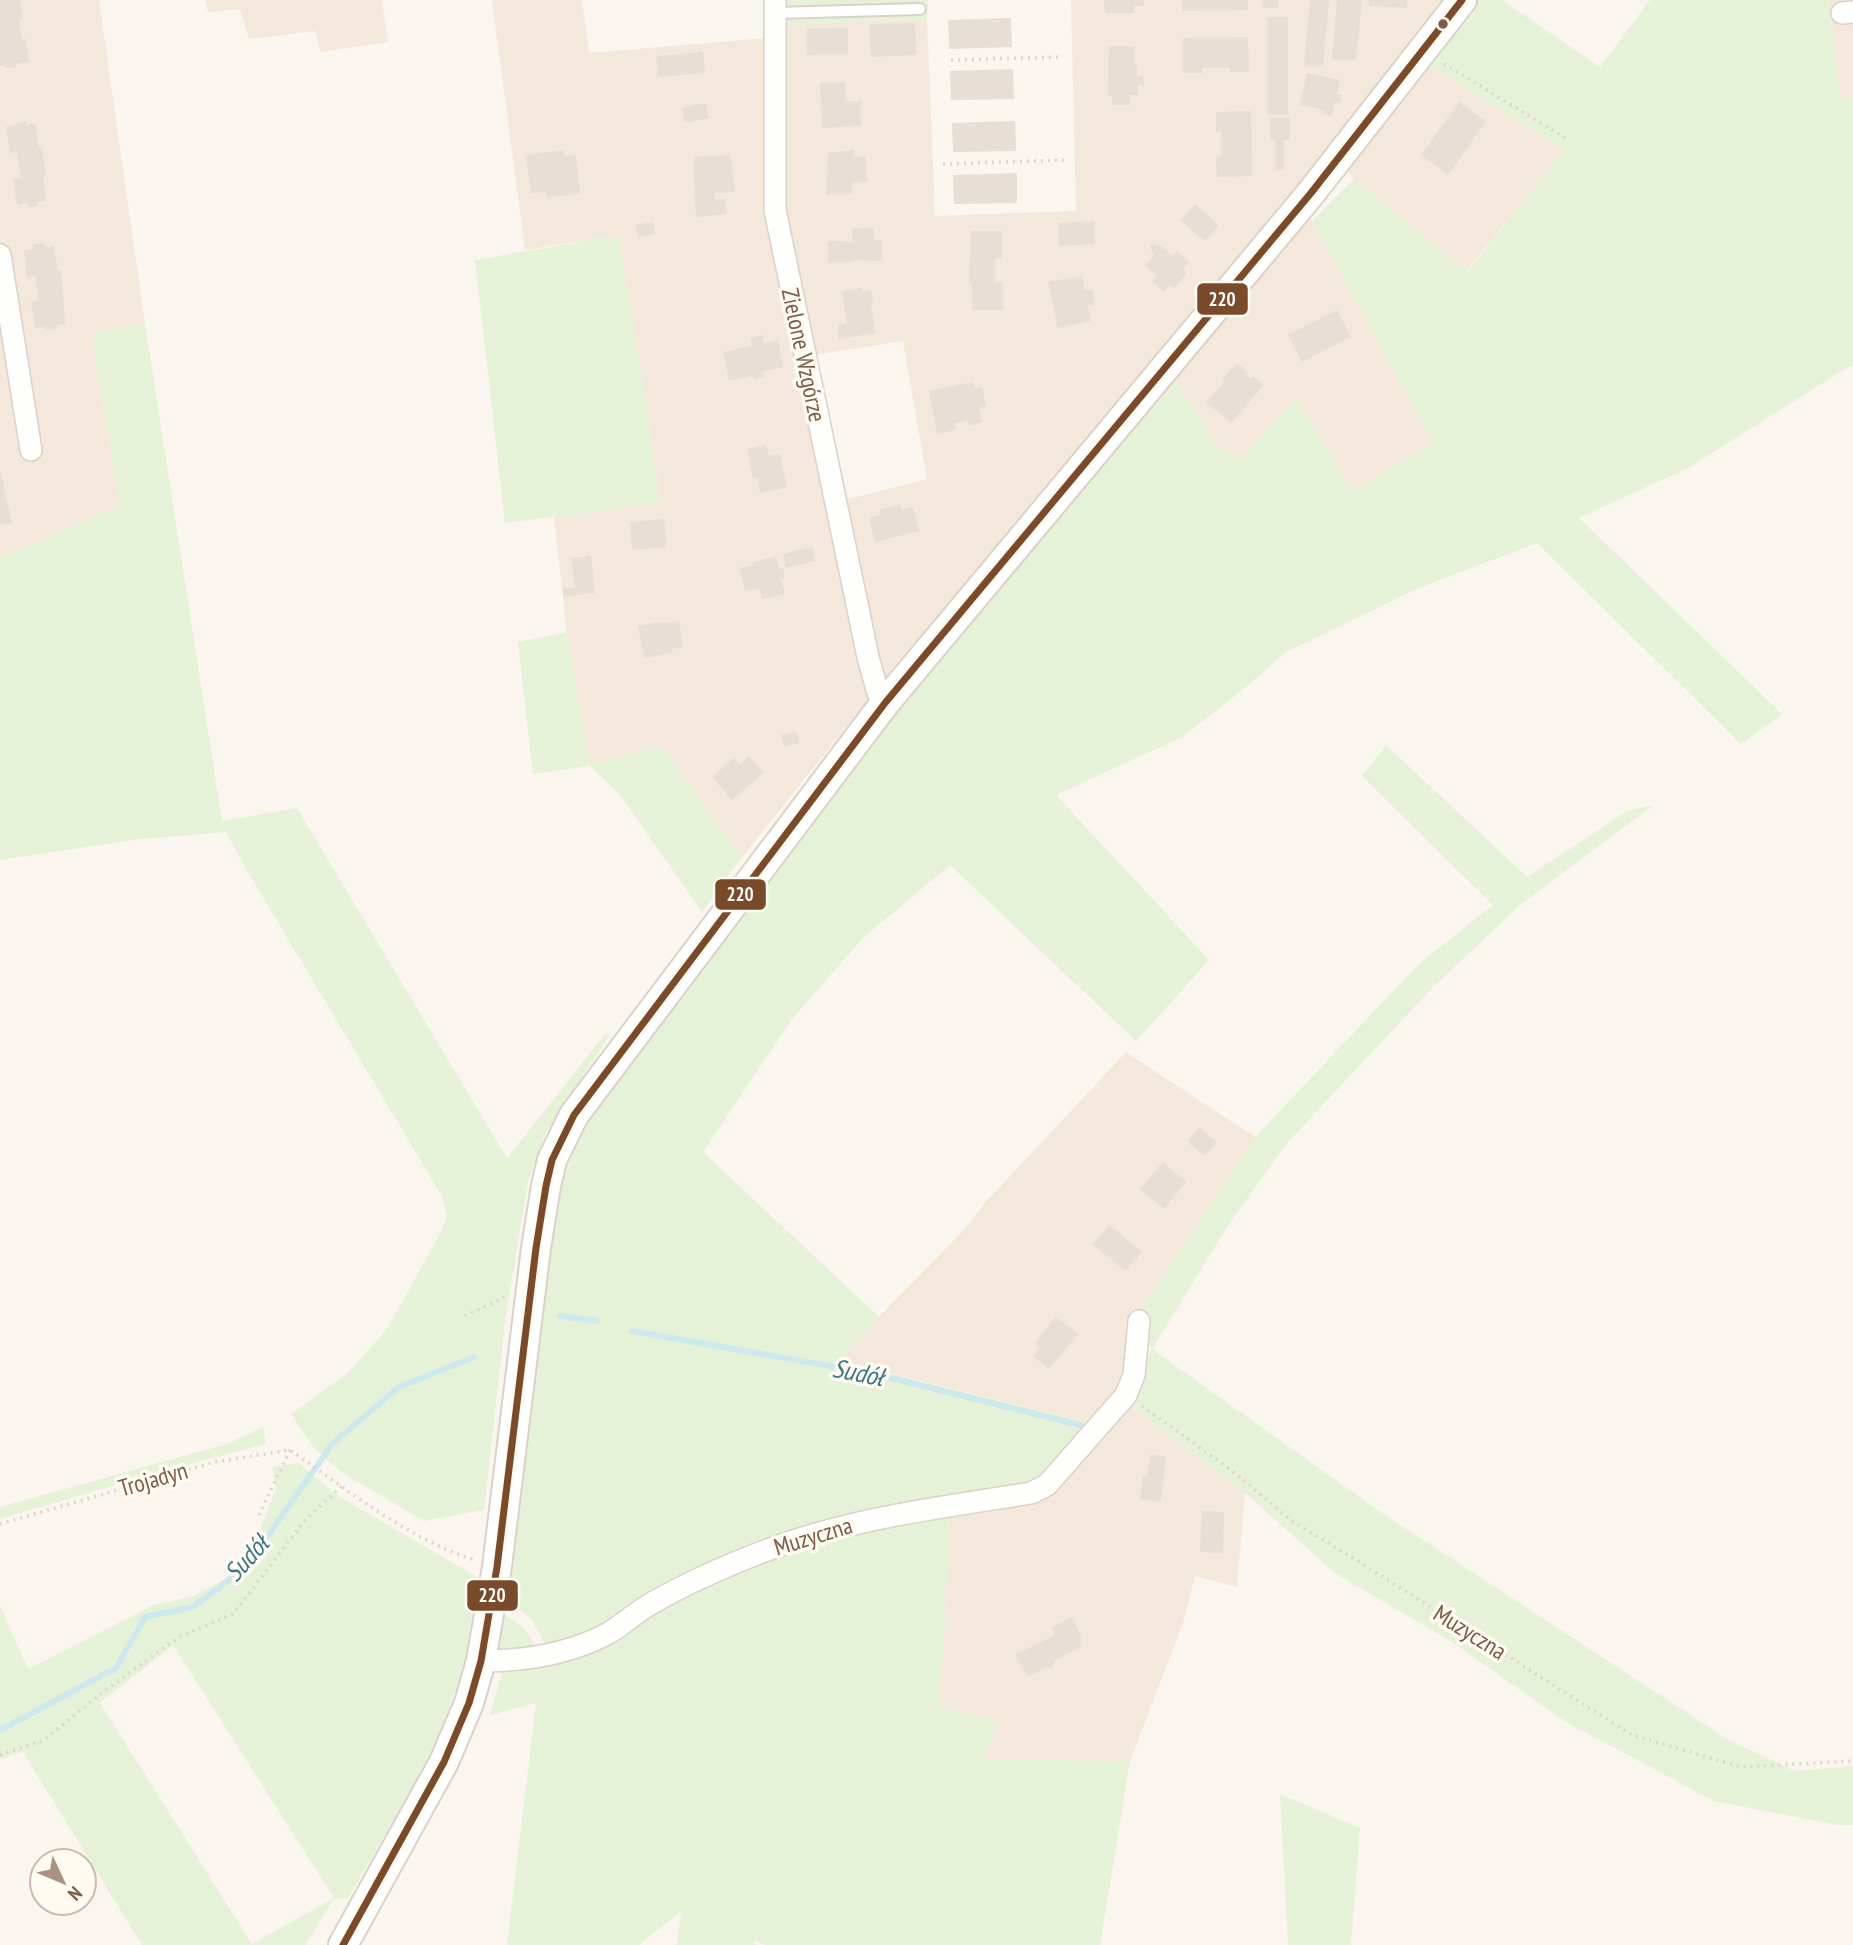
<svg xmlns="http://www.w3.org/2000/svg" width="1853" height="1945" font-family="'PT Sans Narrow',sans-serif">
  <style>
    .residential { fill: #f3e8db; fill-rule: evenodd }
    .green { fill: #e6f2d7; fill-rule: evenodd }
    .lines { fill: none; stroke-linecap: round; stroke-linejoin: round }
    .stream { stroke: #cde9ed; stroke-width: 6 }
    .building { fill: #e7ded5 }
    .lane-casing { stroke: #d9d1ca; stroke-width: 14 }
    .street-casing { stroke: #d9d1ca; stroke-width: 24 }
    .secondary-casing { stroke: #dad2ca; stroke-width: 32 }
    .path { stroke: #ddd5ce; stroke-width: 3.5; stroke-dasharray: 2 5; stroke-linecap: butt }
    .lane { stroke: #fefefc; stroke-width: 10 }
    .street { stroke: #fefefc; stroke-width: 21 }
    .secondary { stroke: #fefefc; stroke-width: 28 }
    .bus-1-casing { stroke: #fffaf2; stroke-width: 12 }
    .bus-1 { stroke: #7a4b2a; stroke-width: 7 }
    .bus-dot { fill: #7d5c48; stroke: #fffaf2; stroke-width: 2.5 }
    .labels { text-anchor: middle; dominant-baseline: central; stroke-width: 7; stroke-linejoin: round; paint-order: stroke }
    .street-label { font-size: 24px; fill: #7d5c48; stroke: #fffaf2 }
    .water-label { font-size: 26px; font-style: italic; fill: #3a7784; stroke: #fffaf2 }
    .line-badge { stroke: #fffaf2; stroke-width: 2.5 }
    .badge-label { font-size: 19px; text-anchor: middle; font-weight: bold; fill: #fff }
  </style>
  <rect width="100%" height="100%" fill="#faf5ee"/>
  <g class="residential">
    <polygon points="0,0 99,0 145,324 91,334 120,505 0,558"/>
    <polygon points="205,0 382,0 388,42 321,52 315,31 249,39 240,9 208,12"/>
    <path d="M492,0H582L589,53L768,38L784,25L927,19L935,216L1076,211L1071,0H1441L1338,136L893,668L742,857L662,747L590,765L567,632L554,516L661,502L619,235L525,250ZM903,341L927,479L845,500L814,355Z"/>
    <polygon points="1829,0 1853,0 1853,98 1840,99"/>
    <polygon points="1422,61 1564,150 1466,272 1354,179 1344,166"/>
    <polygon points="1304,214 1312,221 1433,442 1353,490 1296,399 1242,457 1221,451 1174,378"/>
    <polygon points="1126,1052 1255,1137 1133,1321 1130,1374 1091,1423 839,1361 879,1317 965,1229 983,1205"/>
    <polygon points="1127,1404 1245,1492 1237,1587 1195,1576 1183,1623 1130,1761 982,1760 939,1707 945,1618 949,1513"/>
  </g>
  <g class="green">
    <polygon points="783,0 928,0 927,19 784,25"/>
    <polygon points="1470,0 1502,0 1600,67 1650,0 1829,0 1840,98 1853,98 1853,364 1688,468 1579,518 1782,714 1741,744 1537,543 1421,587 1286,652 1240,692 1182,737 1056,795 1209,960 1136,1041 950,865 863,938 792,1019 703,1152 879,1317 839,1362 1091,1423 1036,1481 998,1494 895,1507 600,1630 547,1647 531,1619 508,1600 559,1175 582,1122 891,711 1174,378 1221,450 1242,457 1296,399 1353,490 1433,442 1312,221 1354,179 1467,272 1564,150 1422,61"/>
    <polygon points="619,235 661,503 505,523 475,260"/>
    <polygon points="145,324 222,821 297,808 507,1158 606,1033 609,1036 545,1134 528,1182 506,1314 484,1510 424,1521 341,1472 314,1448 291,1414 348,1373 387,1329 441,1232 447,1216 442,1196 249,874 226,832 132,840 0,860 0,558 120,505 91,334"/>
    <polygon points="567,632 590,765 662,747 742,857 702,912 618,792 590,766 533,774 518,642"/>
    <polygon points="1386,745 1527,877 1627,811 1654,805 1521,904 1433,987 1287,1143 1229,1224 1152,1349 1379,1511 1730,1741 1795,1771 1853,1766 1853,1825 1837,1825 1714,1801 1566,1722 1452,1642 1335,1573 1244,1492 1127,1404 1140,1367 1152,1349 1133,1321 1255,1137 1420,963 1493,905 1362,776"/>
    <polygon points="263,1427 266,1444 159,1472 0,1519 0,1507 227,1444"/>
    <path d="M298,1463L338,1496L477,1577L465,1663L433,1753L348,1898L334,1899L305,1945H142L23,1752L0,1759V1606L28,1669L154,1605L194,1596L224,1580L253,1548L276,1488L272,1467ZM173,1645L334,1898L252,1944L100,1703Z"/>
    <polygon points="949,1513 945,1618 939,1707 998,1721 983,1760 1130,1761 1100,1945 764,1945 756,1941 755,1945 677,1945 681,1911 639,1945 507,1945 536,1703 490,1715 503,1668 704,1582 854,1528"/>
    <path d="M503,1615C521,1624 529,1632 537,1650L505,1655L497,1650Z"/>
    <polygon points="1280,1794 1360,1828 1351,1945 1288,1945"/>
  </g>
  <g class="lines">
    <g class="stream">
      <polyline points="560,1316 597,1321"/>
      <polyline points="632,1331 875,1374 1080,1425"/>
      <polyline points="0,1730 116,1668 145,1617 193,1607 246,1567 333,1443 399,1387 474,1357"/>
    </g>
  </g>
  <g class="building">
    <polygon points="0,0 20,0 23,19 19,20 22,39 26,39 29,62 16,64 16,67 6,68 5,65 0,66"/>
    <polygon points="1104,0 1144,0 1144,6 1134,6 1134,13 1107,13 1105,12"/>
    <polygon points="1182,0 1248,0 1248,10 1182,11"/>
    <rect x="1263" y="0" width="15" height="8"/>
    <polygon points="1310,0 1329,0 1323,67 1304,66"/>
    <polygon points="1337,0 1362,0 1356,61 1332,59"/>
    <polygon points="1369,0 1407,0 1407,8 1369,6"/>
    <rect x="1267" y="17" width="21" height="98"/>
    <polygon points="1011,18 1012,47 949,49 948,20"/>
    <polygon points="915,23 916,55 871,57 869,24"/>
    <polygon points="848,28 848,54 807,55 807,29"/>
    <polygon points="1248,37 1249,72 1229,72 1229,68 1216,67 1202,68 1203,73 1183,73 1183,38"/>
    <polygon points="1109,46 1135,46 1135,66 1137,66 1137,76 1143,76 1144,85 1138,85 1138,95 1130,95 1130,105 1112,105 1112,96 1108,96"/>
    <polygon points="703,52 705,73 658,77 656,56"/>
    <polygon points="1013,69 1014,99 951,100 950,71"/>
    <polygon points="1307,73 1340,80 1337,94 1342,95 1340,103 1335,102 1332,116 1323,114 1324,110 1300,105"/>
    <polygon points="845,82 846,101 861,101 861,126 822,128 820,83"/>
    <polygon points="1459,102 1486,121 1448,175 1421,155"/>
    <polygon points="706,103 709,118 685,123 682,108"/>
    <polygon points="1251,111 1252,176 1217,177 1216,157 1221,156 1221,132 1216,132 1216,112"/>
    <polygon points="1270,118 1290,118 1290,140 1284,140 1284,170 1275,170 1275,140 1270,140"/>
    <polygon points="26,121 26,125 35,123 39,148 42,148 46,175 43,176 46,201 37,202 38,206 28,207 27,203 17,205 13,179 21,178 17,152 10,153 6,127"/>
    <polygon points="1015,121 1016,151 953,152 952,123"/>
    <polygon points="563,150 564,156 576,155 580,194 547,197 546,192 531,193 526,155"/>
    <polygon points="854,150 854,157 866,156 867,182 852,183 852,194 826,195 828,153"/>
    <polygon points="731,155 735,192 714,193 715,200 725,199 727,214 696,217 693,157"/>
    <polygon points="1017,173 1017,203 954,204 953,175"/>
    <polygon points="1195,204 1219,225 1205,241 1181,221"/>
    <polygon points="1095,221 1095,244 1059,246 1058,223"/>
    <polygon points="653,222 655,234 637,237 636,225"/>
    <polygon points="874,228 874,240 882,240 882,261 854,260 854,262 828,263 828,241 847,241 847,243 853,243 852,229"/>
    <polygon points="971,231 1002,231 1002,258 995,258 995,283 1003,283 1003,310 972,310 972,285 969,285"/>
    <polygon points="44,243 45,247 54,246 58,271 61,270 65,324 57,325 57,329 46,330 45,327 35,328 31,302 39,300 35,276 27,277 24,250 34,249 33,245"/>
    <polygon points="1153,244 1161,246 1172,256 1177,251 1189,262 1183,269 1187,273 1174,288 1169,285 1163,292 1152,282 1157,276 1145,266 1154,255 1150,247"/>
    <polygon points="1082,276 1085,291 1092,290 1095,305 1088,306 1091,321 1058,328 1048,282"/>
    <polygon points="862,288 862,292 871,290 873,303 871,304 875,333 839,339 837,325 847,323 842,291"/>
    <polygon points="1337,310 1351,337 1302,362 1288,335"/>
    <polygon points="763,335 764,343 778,340 783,367 763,372 764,377 753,379 753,376 729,381 723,352 752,346 750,338"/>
    <polygon points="1237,363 1248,372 1246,374 1251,379 1253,376 1264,385 1231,423 1206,402 1225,381 1222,380"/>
    <polygon points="973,382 974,388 982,387 986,406 979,408 982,422 969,426 968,420 955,423 956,430 937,434 929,391"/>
    <polygon points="766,445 769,456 780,454 787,487 760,493 757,477 753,478 747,449"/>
    <polygon points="0,469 12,523 0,525"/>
    <polygon points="900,504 901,510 913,507 919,531 875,542 869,518 881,515 879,510"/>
    <polygon points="664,519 667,547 632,550 630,522"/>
    <polygon points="812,547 815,561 786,568 783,554"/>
    <polygon points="591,556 595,593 564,597 563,589 575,588 571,558"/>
    <polygon points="776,556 779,569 783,568 785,578 781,579 785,594 762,599 759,588 745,591 740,568 753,565 753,562"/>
    <polygon points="666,621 667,623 679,621 683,647 672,649 672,653 644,658 638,626"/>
    <polygon points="797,731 799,743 784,746 781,735"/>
    <polygon points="749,756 763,773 732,800 712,777 734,758 740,765"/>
    <polygon points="1199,1127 1217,1142 1205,1156 1187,1142"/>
    <polygon points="1163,1162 1186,1182 1164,1209 1140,1189"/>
    <polygon points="1109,1225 1142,1252 1126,1271 1093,1245"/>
    <polygon points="1055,1317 1078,1334 1049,1369 1033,1356 1040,1347 1035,1343"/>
    <polygon points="1150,1455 1166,1456 1161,1502 1140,1499 1143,1476 1147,1477"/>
    <polygon points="1202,1511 1224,1512 1223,1553 1200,1552"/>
    <polygon points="1072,1617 1082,1638 1079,1640 1082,1646 1054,1661 1052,1668 1046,1667 1028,1677 1015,1655 1055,1635 1052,1627"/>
  </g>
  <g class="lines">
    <defs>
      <polyline id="lane" points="775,13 920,9"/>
      <g id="street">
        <polyline points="775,0 775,210 868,657 878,693 885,703"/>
        <polyline points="1842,13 1853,12"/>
        <polyline points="0,255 31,450"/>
        <path d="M481,1661C524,1661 566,1655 605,1635C622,1626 637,1611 654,1602C691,1581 730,1564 770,1549C854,1518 942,1507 1031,1493L1047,1485L1126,1395L1134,1375L1139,1321"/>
      </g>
      <polyline id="secondary" points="343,1945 444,1762 469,1703 481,1661 497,1567 536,1248 546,1186 552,1160 574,1115 885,703 1311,193 1462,0"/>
    </defs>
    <use href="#lane" class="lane-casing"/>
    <use href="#street" class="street-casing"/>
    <use href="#secondary" class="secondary-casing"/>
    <g class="path">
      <polyline points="951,60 1061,57"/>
      <polyline points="1444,64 1567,139"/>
      <polyline points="943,164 1064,160"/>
      <polyline points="465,1316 507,1296"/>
      <polyline points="1142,1406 1239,1476 1293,1522 1353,1558 1632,1735 1741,1767 1853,1761"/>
      <polyline points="259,1515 290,1450"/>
      <path d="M0,1524L215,1462L290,1450C345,1488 411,1541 475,1560"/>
      <polyline points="0,1755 44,1740 107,1689 179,1637 233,1614 306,1519 342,1486"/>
    </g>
    <use href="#lane" class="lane"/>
    <use href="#street" class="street"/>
    <use href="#secondary" class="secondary"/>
    <defs>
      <polyline id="bus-1" points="343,1945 444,1762 469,1703 481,1661 497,1567 536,1248 546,1186 552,1160 574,1115 885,703 1311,193 1462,0"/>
    </defs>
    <use href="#bus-1" class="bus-1-casing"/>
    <use href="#bus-1" class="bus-1"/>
  </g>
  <circle class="bus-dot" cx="1443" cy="24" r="6"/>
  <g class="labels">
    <g class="street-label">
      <text transform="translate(804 355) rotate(78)">Zielone Wzgórze</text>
      <text transform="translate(153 1479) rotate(-16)">Trojadyn</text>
      <text transform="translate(813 1536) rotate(-17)">Muzyczna</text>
      <text transform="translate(1470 1632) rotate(32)">Muzyczna</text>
    </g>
    <g class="water-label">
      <text transform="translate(858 1372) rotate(11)">Sudół</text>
      <text transform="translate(246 1558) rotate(-48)">Sudół</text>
    </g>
  </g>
  <g class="line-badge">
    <rect x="1196" y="282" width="53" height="34" rx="7" fill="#7a4b2a"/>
    <rect x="714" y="878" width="53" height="33" rx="7" fill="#7a4b2a"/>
    <rect x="466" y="1579" width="53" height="33" rx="7" fill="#7a4b2a"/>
  </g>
  <g class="badge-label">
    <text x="1222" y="306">220</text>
    <text x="740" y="901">220</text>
    <text x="492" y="1602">220</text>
  </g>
  <g transform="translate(63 1882) rotate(134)"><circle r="33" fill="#fffaf2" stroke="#cbbbae" stroke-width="2"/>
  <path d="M0-5L12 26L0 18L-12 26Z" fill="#a99282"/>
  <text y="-10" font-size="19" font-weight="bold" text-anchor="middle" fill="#7d5c48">N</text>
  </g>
</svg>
